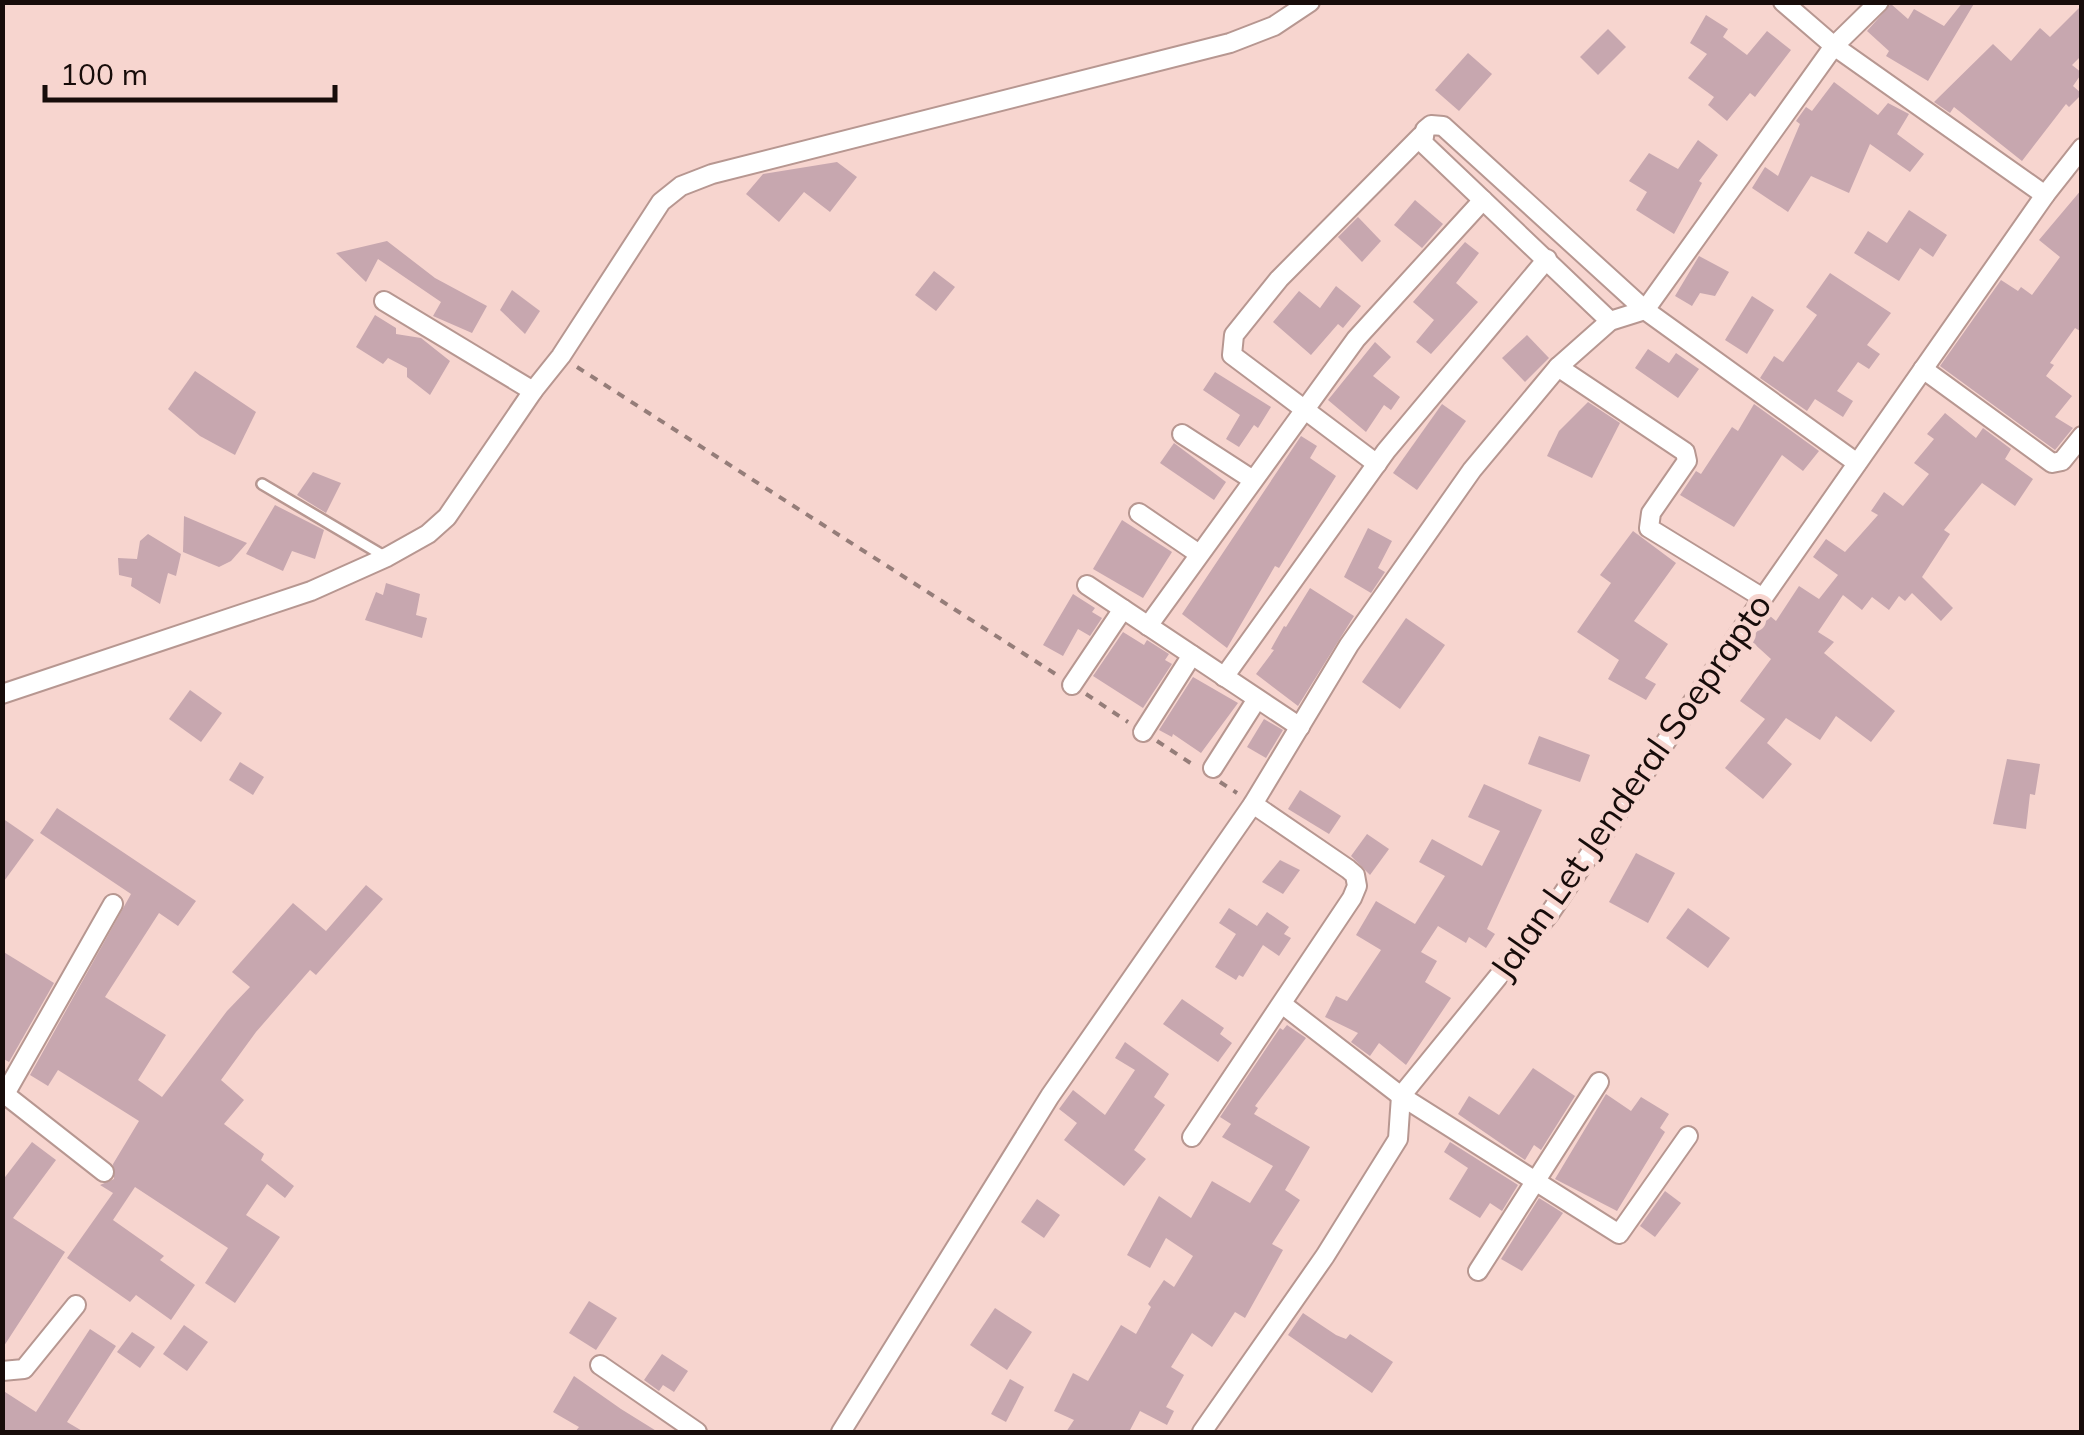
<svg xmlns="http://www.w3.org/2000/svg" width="2084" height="1435" font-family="Mulish,sans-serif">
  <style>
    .building { fill: #c7a7af }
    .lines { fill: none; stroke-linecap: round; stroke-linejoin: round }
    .service-casing { stroke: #b79791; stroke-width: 14 }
    .minor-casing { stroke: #b79791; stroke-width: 22 }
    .path { stroke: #957d79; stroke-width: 4; stroke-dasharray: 8 8; stroke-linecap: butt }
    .service { stroke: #fff; stroke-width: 9 }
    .minor { stroke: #fff; stroke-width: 18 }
    .labels { text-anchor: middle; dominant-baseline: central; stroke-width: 10; stroke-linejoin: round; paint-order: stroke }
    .street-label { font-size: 35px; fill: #170c0a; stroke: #f7d5cf }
  </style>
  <rect width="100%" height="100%" fill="#f7d5cf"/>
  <g class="building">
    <polygon points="1963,2 1975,2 1928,81 1886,56 1889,51 1867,31 1891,4 1908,19 1914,9 1944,26"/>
    <polygon points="2082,5 2082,55 2072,65 2082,73 2073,86 2082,94 2069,107 2066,104 2022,161 1954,107 1950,113 1934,102 1993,44 2011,61 2040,28 2050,37"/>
    <polygon points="1706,15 1728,29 1723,37 1747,55 1767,31 1791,50 1755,97 1750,93 1727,121 1708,105 1714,97 1688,78 1707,54 1690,43"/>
    <polygon points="1608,29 1626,47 1598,75 1580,57"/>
    <polygon points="1468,53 1492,74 1459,111 1435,90"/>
    <polygon points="1834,82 1878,115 1888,103 1909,114 1897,134 1924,154 1910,172 1870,144 1849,193 1811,176 1788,212 1752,188 1765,167 1778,176 1800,124 1796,121 1806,107 1812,111"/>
    <polygon points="1698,140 1718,155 1699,181 1702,183 1674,234 1636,210 1647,192 1629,181 1649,153 1678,169"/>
    <polygon points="837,162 857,177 830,212 804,192 779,222 746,194 763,174"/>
    <polygon points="2082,189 2082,332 2075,328 2050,363 2054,365 2046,376 2072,396 2055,417 2073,428 2055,450 1940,366 2001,280 2018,291 2021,287 2032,295 2060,257 2039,240"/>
    <polygon points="1415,200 1443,224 1422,248 1394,225"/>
    <polygon points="1909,210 1947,235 1933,257 1920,248 1899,281 1854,253 1868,231 1887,243"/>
    <polygon points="1358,217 1381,241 1362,262 1338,237"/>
    <polygon points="387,241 435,278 487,306 472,333 433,316 441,302 378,259 366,282 336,253"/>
    <polygon points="1465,242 1479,253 1456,283 1478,302 1431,354 1416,342 1434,320 1413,302"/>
    <polygon points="1699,256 1729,272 1715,296 1700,293 1692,306 1675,296"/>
    <polygon points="934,271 955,287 936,311 915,295"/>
    <polygon points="1830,273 1891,313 1867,345 1880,354 1869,369 1858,362 1837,391 1853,401 1843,417 1815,399 1807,411 1760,378 1774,356 1783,362 1817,315 1806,307"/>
    <polygon points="1336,286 1361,306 1343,328 1338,324 1311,355 1273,322 1299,291 1320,308"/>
    <polygon points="512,290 540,311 525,334 500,310"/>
    <polygon points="1752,296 1774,310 1747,354 1725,340"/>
    <polygon points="375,315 396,328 396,334 421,338 450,361 430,395 407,377 407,368 388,358 383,364 356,347"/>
    <polygon points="1527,335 1549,358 1525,382 1502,358"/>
    <polygon points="1375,342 1391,357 1373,376 1400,397 1391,410 1384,405 1366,432 1328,400"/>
    <polygon points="1648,349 1669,363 1676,353 1699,369 1678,398 1635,368"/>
    <polygon points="195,371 256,412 235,455 200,436 168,409"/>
    <polygon points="1215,372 1271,407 1258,428 1254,425 1239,447 1226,439 1240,415 1203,390"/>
    <polygon points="1588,402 1620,423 1592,478 1547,456 1559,431"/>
    <polygon points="1442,404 1466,421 1417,490 1393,473"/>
    <polygon points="1754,404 1819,451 1803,471 1782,455 1734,527 1680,495 1696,471 1701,474 1732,427 1738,431"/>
    <polygon points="1945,413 1976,438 1983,428 2011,449 2005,459 2033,479 2015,506 1982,483 1944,530 1950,534 1922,577 1953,608 1941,621 1912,593 1905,601 1899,596 1889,610 1872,597 1862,610 1843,595 1818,632 1834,642 1824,653 1895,711 1871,742 1836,716 1820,740 1786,718 1767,743 1792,764 1763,799 1725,768 1765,719 1740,701 1771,659 1750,640 1770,616 1776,621 1799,586 1819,599 1838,575 1813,557 1826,539 1845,552 1878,515 1871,511 1884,492 1903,506 1929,474 1914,463 1934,439 1927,434"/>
    <polygon points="1301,436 1317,446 1310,458 1336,476 1279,568 1275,566 1227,648 1182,614"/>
    <polygon points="1174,443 1226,482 1214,500 1160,463"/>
    <polygon points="313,472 341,483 326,513 297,495"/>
    <polygon points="275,505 324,530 315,559 292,551 283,571 246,554"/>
    <polygon points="184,516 247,543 231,561 219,567 183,552"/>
    <polygon points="1122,520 1172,552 1143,598 1093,569"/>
    <polygon points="1368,528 1392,541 1378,568 1385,572 1371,593 1344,577"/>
    <polygon points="1633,531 1676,563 1634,621 1668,644 1645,678 1656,684 1646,700 1608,679 1619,660 1577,632 1611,583 1600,575"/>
    <polygon points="148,534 181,554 176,576 168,573 160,604 131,586 132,578 119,575 118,558 137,559 140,541"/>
    <polygon points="386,583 420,594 416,615 427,618 422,638 365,620 376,592 383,595"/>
    <polygon points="1310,588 1354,616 1298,706 1256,674 1274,650 1271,649 1284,626 1286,627"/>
    <polygon points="1073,594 1095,608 1092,612 1102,618 1090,636 1078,629 1063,656 1043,645"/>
    <polygon points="1406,618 1445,645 1400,709 1362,682"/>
    <polygon points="1123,632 1144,645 1147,640 1169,654 1165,660 1172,664 1143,708 1093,676"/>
    <polygon points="1193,677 1238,703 1201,753 1173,734 1172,737 1159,730"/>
    <polygon points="190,690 222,713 201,742 169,719"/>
    <polygon points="1264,719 1283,730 1266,758 1247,747"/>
    <polygon points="1539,736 1590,755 1580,782 1528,764"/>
    <polygon points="2007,759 2040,764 2035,795 2030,794 2026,829 1993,824"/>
    <polygon points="240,762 264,777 253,795 229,780"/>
    <polygon points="1484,784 1542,810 1487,929 1495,934 1486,948 1469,937 1466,943 1438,926 1421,952 1437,961 1425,982 1451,998 1406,1065 1379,1043 1370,1056 1351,1042 1358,1033 1325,1017 1336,996 1347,1001 1381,950 1356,935 1376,901 1415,924 1445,876 1419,862 1432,839 1482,866 1500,831 1468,817"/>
    <polygon points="1300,790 1341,816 1329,834 1288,809"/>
    <polygon points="57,808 196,901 178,926 159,913 105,997 166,1035 138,1080 162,1097 227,1011 250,987 232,972 293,903 326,931 366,885 383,899 316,975 310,970 256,1032 221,1080 244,1100 224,1124 264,1154 261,1160 294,1186 285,1198 267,1184 246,1215 280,1237 235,1303 205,1283 228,1248 135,1187 113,1220 164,1256 160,1260 195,1285 171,1320 136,1295 130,1302 67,1258 113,1193 100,1185 114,1179 113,1164 139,1121 58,1070 48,1086 30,1075 131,894 40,833"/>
    <polygon points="2,818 34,840 2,884"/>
    <polygon points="1367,834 1389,849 1370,875 1351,856"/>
    <polygon points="1636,853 1675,873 1648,923 1609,902"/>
    <polygon points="1280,860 1300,870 1283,894 1262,882"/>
    <polygon points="1229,908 1257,926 1267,912 1289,927 1284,934 1291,938 1279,956 1263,945 1243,977 1239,975 1236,980 1215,967 1236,934 1219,923"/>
    <polygon points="1688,908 1730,938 1708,968 1666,938"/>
    <polygon points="2,951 54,983 9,1062 2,1058"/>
    <polygon points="1182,999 1224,1028 1220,1034 1232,1043 1218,1062 1163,1024"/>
    <polygon points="1287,1025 1306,1038 1255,1106 1258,1108 1254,1114 1310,1147 1285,1190 1300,1200 1272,1244 1283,1250 1245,1318 1235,1312 1212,1347 1192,1333 1171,1367 1184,1375 1166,1407 1174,1411 1167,1425 1140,1411 1129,1432 1066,1432 1074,1420 1054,1411 1073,1373 1088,1381 1121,1325 1136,1334 1151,1307 1148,1304 1164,1280 1174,1287 1193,1256 1166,1238 1150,1268 1127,1255 1159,1196 1191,1218 1212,1181 1250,1203 1273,1166 1222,1137 1231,1124 1220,1117 1280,1028 1283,1030"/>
    <polygon points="1125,1042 1169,1074 1154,1097 1165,1105 1134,1150 1146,1159 1124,1186 1064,1140 1077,1123 1059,1109 1073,1090 1105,1115 1135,1070 1115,1058"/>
    <polygon points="1533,1068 1575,1096 1541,1150 1534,1145 1525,1160 1458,1114 1469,1096 1499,1115"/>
    <polygon points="1606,1094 1631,1111 1641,1097 1669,1114 1660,1128 1665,1132 1617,1211 1555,1179"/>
    <polygon points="32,1142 56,1160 13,1218 65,1252 2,1349 2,1181"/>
    <polygon points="1450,1142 1518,1185 1502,1211 1490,1203 1480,1218 1449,1199 1468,1168 1444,1152"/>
    <polygon points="1665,1191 1681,1203 1655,1237 1640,1226"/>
    <polygon points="1539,1198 1563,1213 1522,1271 1501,1259"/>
    <polygon points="1037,1199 1060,1215 1044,1238 1021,1222"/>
    <polygon points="589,1301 617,1318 596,1350 569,1333"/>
    <polygon points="995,1308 1032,1332 1007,1370 970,1345"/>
    <polygon points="1303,1313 1336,1335 1346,1339 1350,1334 1393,1362 1372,1393 1288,1335"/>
    <polygon points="184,1325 208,1342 187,1371 163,1354"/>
    <polygon points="90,1329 116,1346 67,1422 84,1432 2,1432 2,1390 36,1412"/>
    <polygon points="132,1332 155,1347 140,1368 117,1352"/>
    <polygon points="662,1354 688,1371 674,1392 663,1385 659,1391 644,1380"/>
    <polygon points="574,1376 621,1409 658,1432 575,1432 579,1427 553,1412"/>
    <polygon points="1010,1379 1024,1387 1006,1422 991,1414"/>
  </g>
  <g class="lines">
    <defs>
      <polyline id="service" points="262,484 384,556"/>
      <g id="minor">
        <polyline points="1783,2 1834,46 2045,195"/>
        <polyline points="384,301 533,391"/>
        <polyline points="1610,321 1423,143 1425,130 1431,125 1443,126 1645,310"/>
        <polyline points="1558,367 1685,452 1687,461 1651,513 1649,528 1763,598"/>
        <polyline points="1923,369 2052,463 2062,461 2082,436"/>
        <polyline points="1182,434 1253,480"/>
        <polyline points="1857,463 1645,310 1834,46 1879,2"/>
        <polyline points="1377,464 1232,355 1234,335 1279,279 1421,136"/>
        <polyline points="1139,513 1199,554"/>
        <polyline points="1087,585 1300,727"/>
        <polyline points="1148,626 1356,339 1483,200"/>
        <polyline points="1224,677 1386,451 1547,259"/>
        <polyline points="1072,685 1123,609"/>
        <polyline points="2,694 311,591 387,557 428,534 447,517 533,391 561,356 661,202 681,186 712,174 1230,43 1274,26 1310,2"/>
        <polyline points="1143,732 1192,655"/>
        <polyline points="1213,768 1257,699"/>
        <polyline points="1282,1004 1401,1096 1619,1234 1688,1136"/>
        <polyline points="2,1092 104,1172"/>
        <polyline points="5,1094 113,904"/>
        <polyline points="1192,1137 1352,898 1357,886 1355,875 1348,869 1253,804"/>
        <polyline points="1478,1271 1599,1082"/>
        <polyline points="600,1365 697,1432"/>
        <polyline points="2,1371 24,1369 76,1305"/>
        <polyline points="841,1432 1050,1096 1253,804 1349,645 1472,470 1558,367 1610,321 1645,310"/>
        <polyline points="1202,1432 1325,1256 1398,1139 1401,1096 1550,913 1763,598 2045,195 2082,148"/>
      </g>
    </defs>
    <use href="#service" class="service-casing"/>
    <use href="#minor" class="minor-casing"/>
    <g class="path">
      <polyline points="577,367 1057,675"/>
      <polyline points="1086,694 1128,722"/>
      <polyline points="1157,741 1195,766"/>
      <polyline points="1220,782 1237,793"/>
    </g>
    <use href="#service" class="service"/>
    <use href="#minor" class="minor"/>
  </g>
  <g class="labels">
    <g class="street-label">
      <text transform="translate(1630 786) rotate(-55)">Jalan Let Jenderal Soeprapto</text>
    </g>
  </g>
  <rect width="2084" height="1435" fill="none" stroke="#170c0a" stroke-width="10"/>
  <path d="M45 85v15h290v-15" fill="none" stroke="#170c0a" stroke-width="5"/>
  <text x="60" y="85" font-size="30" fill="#170c0a" stroke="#f7d5cf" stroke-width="8" paint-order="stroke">100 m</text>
</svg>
